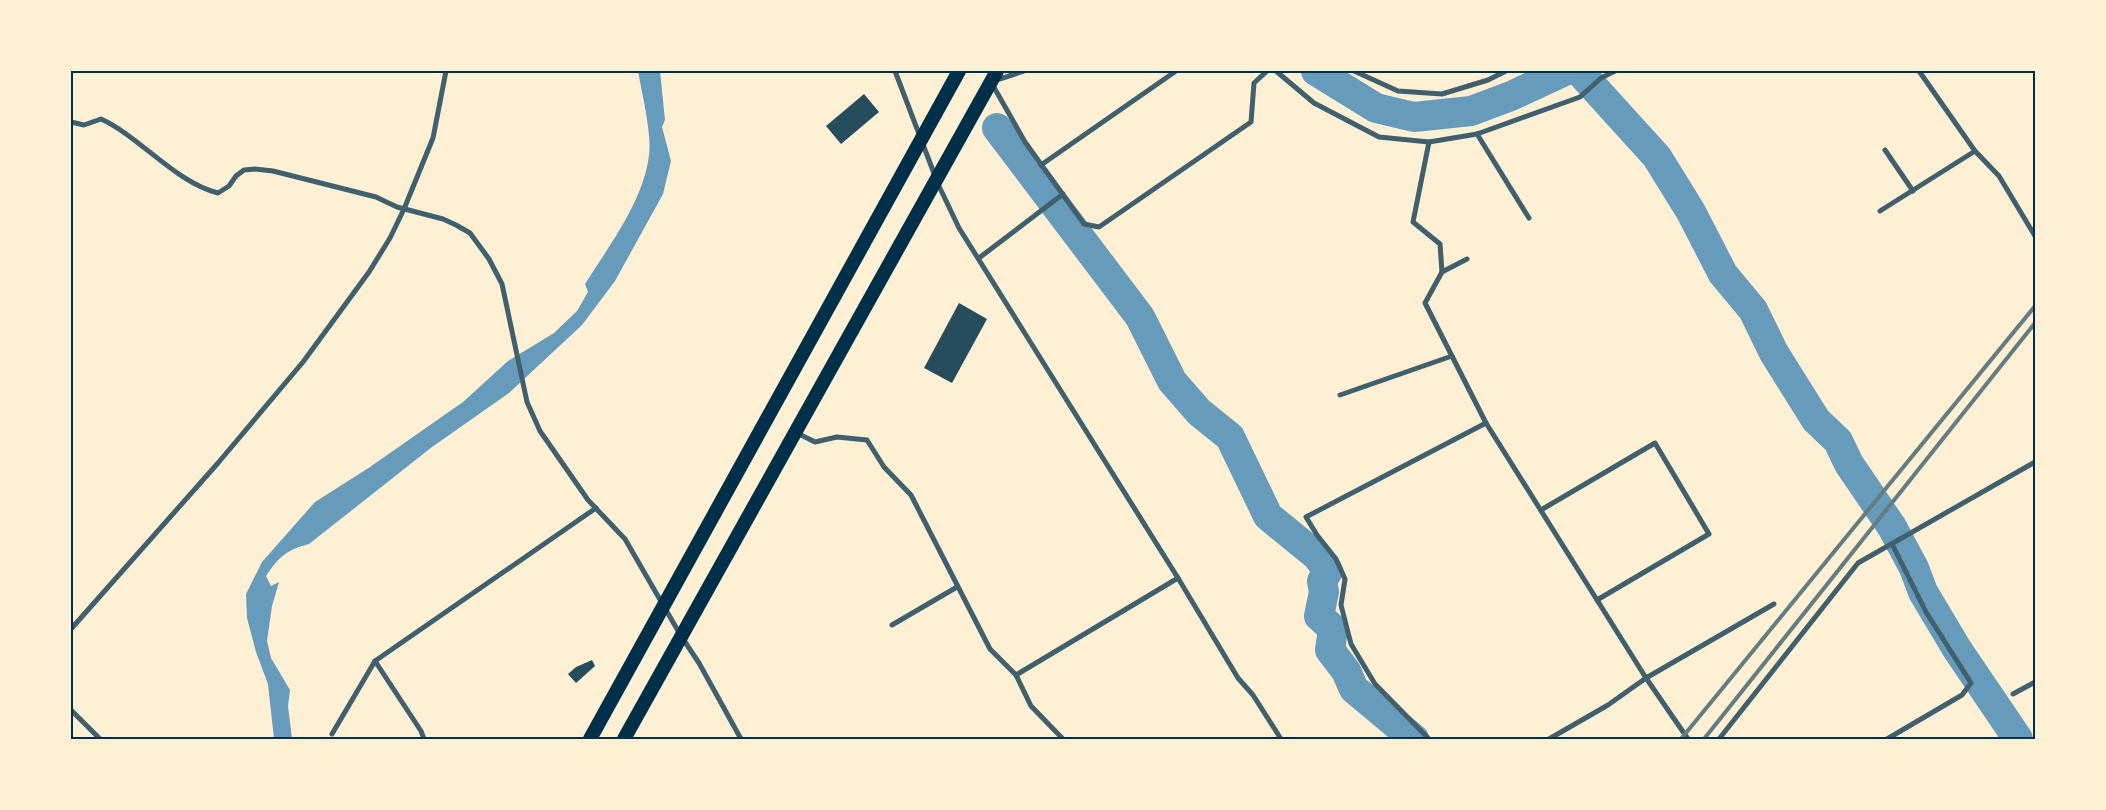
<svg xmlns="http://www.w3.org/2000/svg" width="2106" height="810" font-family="'Times New Roman',serif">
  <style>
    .water { fill: #669bbc }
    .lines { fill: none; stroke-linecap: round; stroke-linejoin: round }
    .river { stroke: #669bbc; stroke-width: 30 }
    .building { fill: #264d5e }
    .minor { stroke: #3f606c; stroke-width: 5 }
    .trunk { stroke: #003049; stroke-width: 14 }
    .rail { stroke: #657d81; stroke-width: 4 }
    .neatline { fill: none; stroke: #003049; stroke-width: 2 }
  </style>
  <rect width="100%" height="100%" fill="#fdf0d5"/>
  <path class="water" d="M638,71H660L665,120L662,127L671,161L663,194L615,281L582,325L509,393L432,447L309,544C286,550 279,557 266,576L271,586L279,582L272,606L267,641L271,658L290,690L288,706L292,739H274L268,684L256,652L247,618L246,594L262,562L315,502L370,467L463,402L508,361L554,333L577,311L588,292L585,284C609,246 644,200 649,155C652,134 642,93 638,71Z"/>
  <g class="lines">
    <g class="river">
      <polyline points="1316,71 1376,108 1414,117 1471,111 1511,96 1565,71"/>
      <polyline points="1579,71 1657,157 1691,212 1723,274 1753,310 1774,353 1816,420 1838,441 1849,464 1892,527 1914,568 1923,592 1957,649 2018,739"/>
      <polyline points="997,128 1140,317 1172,381 1199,412 1230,437 1268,516 1317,556 1328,571 1322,581 1324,592 1319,616 1333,629 1330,650 1346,671 1354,689 1414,739"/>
    </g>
  </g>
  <g class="building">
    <polygon points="864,94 879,112 841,144 826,126"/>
    <polygon points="959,303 987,319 952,383 924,368"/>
    <polygon points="592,660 595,666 576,683 568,674 576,667"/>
  </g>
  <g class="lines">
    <g class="minor">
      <polyline points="895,71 935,176"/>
      <polyline points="1024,71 991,82 1025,142 1084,224 1099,227 1251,122 1254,83 1267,71"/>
      <polyline points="1276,71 1314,103 1379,137 1429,142"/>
      <polyline points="1354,71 1398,91 1442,94 1488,80 1506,71"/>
      <polyline points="1615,71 1601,78 1580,97 1477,134 1429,142 1413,222 1440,244 1442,272 1425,303 1486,423 1646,678 1688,739"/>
      <polyline points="1919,71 1975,151 1999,176 2035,236"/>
      <path d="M71,122L84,125L101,119C139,136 176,183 218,193L229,186L236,176L244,170L255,169L273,171L376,197L397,207L443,219L456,225L470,233L489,259L502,284L527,402L540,431L588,500L625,539L681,636L699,663L741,739"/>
      <polyline points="1477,134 1529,218"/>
      <polyline points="1885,150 1913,191"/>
      <polyline points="1041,165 1176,71"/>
      <polyline points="938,184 959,228 1178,578 1238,678 1253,695 1281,739"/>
      <polyline points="1880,211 1975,151"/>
      <polyline points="979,258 1063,194"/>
      <polyline points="1442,272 1467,259"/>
      <polyline points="1340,395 1452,356"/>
      <polyline points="797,433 815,442 837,437 867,440 884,467 911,495 990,649 1016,675 1031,706 1063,739"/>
      <polyline points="1541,510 1655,443 1709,534 1597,600"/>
      <polyline points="892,625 957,587"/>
      <polyline points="71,629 218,463 303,362 369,272 390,238 404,209 433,138 446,71"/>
      <polyline points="375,661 596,508"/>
      <polyline points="1016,675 1178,578"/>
      <polyline points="2013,694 2035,682"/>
      <polyline points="71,710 100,739"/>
      <polyline points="332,734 375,661 421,731 424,739"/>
      <polyline points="1429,739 1375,684 1351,644 1341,605 1345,579 1336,559 1317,535 1306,517 1486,423"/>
      <polyline points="1549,739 1608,705 1646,678 1774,604"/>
      <polyline points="1719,739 1858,563 2035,462"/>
      <polyline points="1887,739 1962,695 1971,683 1926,612 1892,544"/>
    </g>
    <g class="trunk">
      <polyline points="590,739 959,71"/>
      <polyline points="624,739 997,71"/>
    </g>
    <g class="rail">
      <polyline points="1681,739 2035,306"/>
      <polyline points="1704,739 2035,323"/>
    </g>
  </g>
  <rect width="2106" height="810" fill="none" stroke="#fdf0d5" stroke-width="145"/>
  <rect x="72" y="72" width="1962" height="666" class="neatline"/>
</svg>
